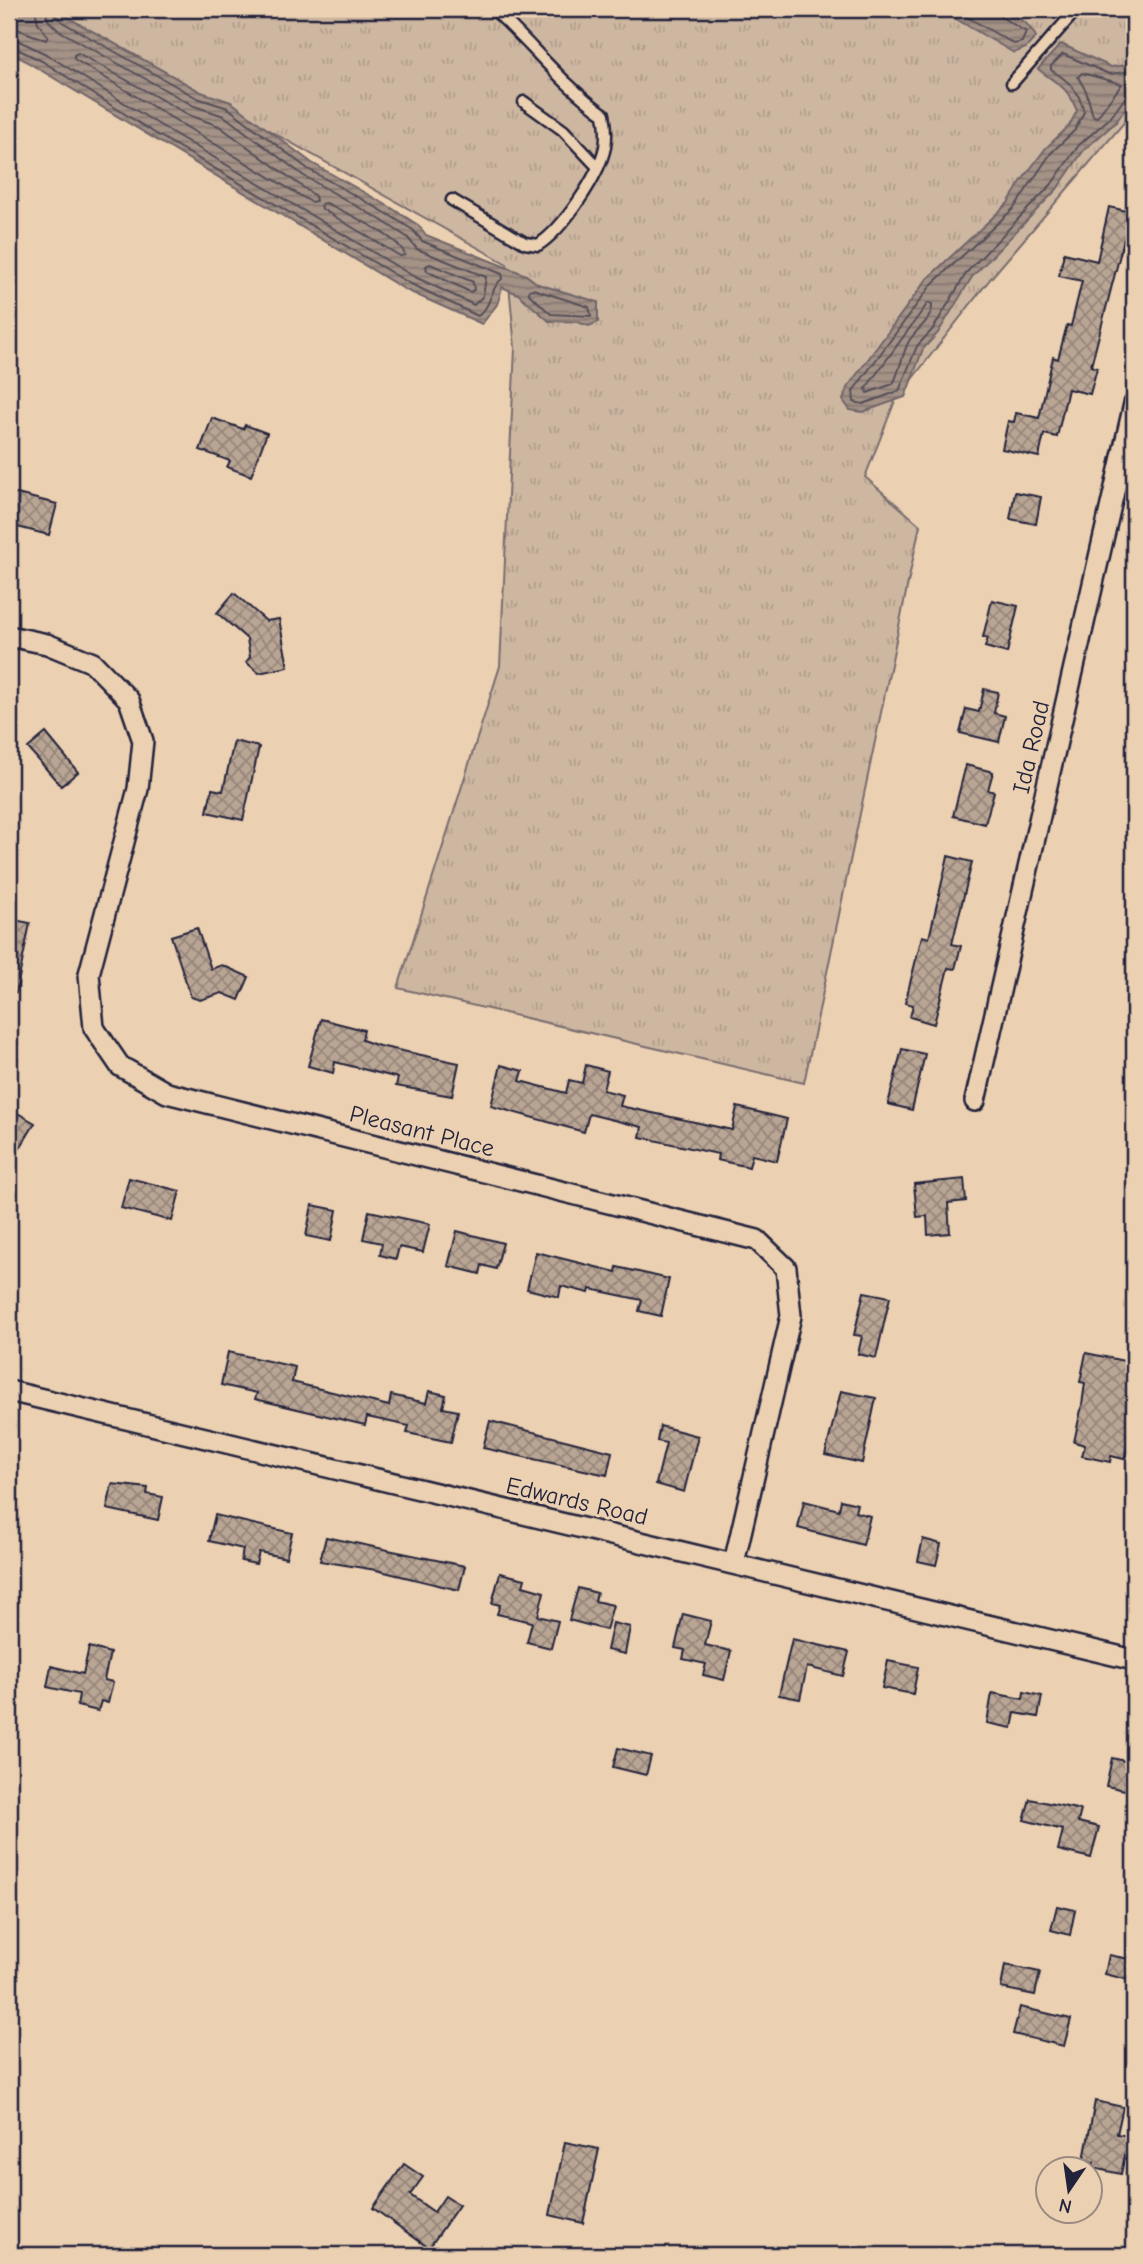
<svg xmlns="http://www.w3.org/2000/svg" width="1143" height="2264" font-family="'Comic Neue',sans-serif">
  <style>
    .grass { fill: url(#grass-tufts); stroke: #786c6e; stroke-width: 2 }
    .water { fill: url(#water-rules); stroke: #706569; stroke-width: 2 }
    .lines { fill: none; stroke-linecap: round; stroke-linejoin: round }
    .shore { stroke: #564f59; stroke-width: 2 }
    .building { fill: url(#building-cross-hatch); stroke: #22223b; stroke-width: 2 }
    .service-casing { stroke: #22223b; stroke-width: 15 }
    .minor-casing { stroke: #22223b; stroke-width: 24 }
    .service { stroke: #ebd0b2; stroke-width: 10 }
    .minor { stroke: #ebd0b2; stroke-width: 19 }
    .labels { text-anchor: middle; dominant-baseline: central; stroke-width: 6; stroke-linejoin: round; paint-order: stroke }
    .street-label { font-size: 24px; fill: #22223b; stroke: #ebd0b2 }
  </style>
  <defs>
    <pattern id="grass-tufts" width="24" height="20" patternUnits="userSpaceOnUse" patternTransform="scale(1.75)"><rect width="24" height="20" fill="#ceb7a1"/><path d="M3 7l-1-3M5 7V3M7 7l1-3M15 17l-1-3M17 17v-4M19 17l1-3" fill="none" stroke="#b19d8c"/></pattern>
    <pattern id="water-rules" width="6" height="5" patternUnits="userSpaceOnUse" patternTransform="scale(1.75)"><rect width="6" height="5" fill="#a49287"/><path d="M0 2.5h6" fill="none" stroke="#857770"/></pattern>
    <pattern id="building-cross-hatch" width="8" height="8" patternUnits="userSpaceOnUse" patternTransform="scale(1.75)"><rect width="8" height="8" fill="#b9a594"/><path d="M0 0l8 8M0 8l8-8" fill="none" stroke="#96867a"/></pattern>
  </defs>
  <rect width="100%" height="100%" fill="#ebd0b2"/>
  <filter id="ink" filterUnits="userSpaceOnUse"><feTurbulence type="fractalNoise" baseFrequency=".0143" numOctaves="2"/><feDisplacementMap in="SourceGraphic" scale="14" xChannelSelector="R" yChannelSelector="G"/><feConvolveMatrix kernelMatrix="1 2 1 2 8 2 1 2 1" color-interpolation-filters="sRGB"/></filter>
  <g filter="url(#ink)">
    <polygon class="grass" points="53,9 1134,9 1134,111 991,278 895,401 865,477 920,525 804,1083 398,988 500,666 515,348 507,264"/>
    <g class="water">
      <polygon points="9,9 58,9 67,17 201,92 231,102 312,163 390,207 418,225 426,235 526,275 538,284 598,302 598,322 589,326 577,322 549,321 518,294 502,287 498,303 482,324 406,290 9,51"/>
      <path d="M939,9C971,9 1019,2 1036,37L1026,48L1014,53Z"/>
      <path d="M1061,44L1111,67L1134,64V96L1116,122L1084,150L1057,189L972,277L938,333L923,349L905,397L863,412L850,410L843,400L847,388L927,279L1008,203L1022,180L1046,148L1069,126L1077,111C1067,85 1058,85 1038,69Z"/>
    </g>
    <g class="lines">
      <g class="shore">
        <polyline points="953,9 1014,44 1022,42 1026,32 1001,17 998,9"/>
        <polyline points="9,26 46,40 48,36 38,23 35,9"/>
        <polyline points="9,36 46,54 158,124 413,276 474,305 483,296 486,277 417,249 407,237 381,220 304,176 224,116 194,106 58,30 48,20 45,9"/>
        <path d="M9,45L42,61L153,132L409,283L478,316C492,306 490,287 503,278L502,274L422,241L413,230L386,213L308,169L228,108L197,98L64,23L55,15L54,9"/>
        <polygon points="78,53 189,115 219,126 315,196 316,201 311,202 74,59 74,55"/>
        <path d="M1134,71L1109,74L1063,54L1051,66V70C1069,81 1079,90 1084,112L1075,130L1051,153L1014,208L932,284L853,391L854,402L863,404L899,391L917,346L933,329L967,272L1051,185L1079,145L1111,117L1127,95L1134,93"/>
        <polygon points="1082,73 1122,84 1097,117 1093,116 1086,91 1078,77"/>
        <path d="M326,203C342,211 402,238 405,255L400,256L322,209L321,204Z"/>
        <polygon points="430,264 473,282 474,290 470,292 427,271 426,266"/>
        <polygon points="533,289 589,307 591,316 551,314 529,294 529,290"/>
        <path d="M928,303L932,304C933,320 917,328 909,341C902,354 900,371 893,384L867,393L866,388Z"/>
      </g>
    </g>
    <g class="building">
      <polygon points="1109,207 1131,212 1091,366 1097,368 1090,394 1068,389 1057,437 1044,434 1039,457 1002,449 1008,421 1014,422 1016,413 1039,418 1053,357 1058,359 1067,325 1071,326 1082,281 1059,276 1064,253 1097,261"/>
      <polygon points="212,418 243,429 245,425 267,433 251,476 227,467 230,461 200,450"/>
      <polygon points="9,492 57,504 49,535 9,525"/>
      <polygon points="1015,492 1041,497 1036,524 1010,519"/>
      <polygon points="234,593 266,621 279,619 288,667 259,673 246,662 250,657 247,639 217,613"/>
      <polygon points="992,600 1018,606 1007,653 985,647 988,638 983,637"/>
      <polygon points="984,689 998,692 994,713 1005,716 999,742 960,733 966,709 979,712"/>
      <polygon points="46,733 78,772 61,786 28,748"/>
      <polygon points="234,741 259,747 243,820 207,812 212,789 223,791"/>
      <polygon points="966,765 993,772 988,790 994,792 985,824 953,816"/>
      <polygon points="948,856 972,862 952,944 961,946 955,969 948,968 934,1024 910,1017 913,1005 905,1003 922,936 929,938"/>
      <polygon points="9,919 30,923 16,993 9,992"/>
      <polygon points="197,928 211,969 222,965 249,977 239,1000 222,993 200,1000 191,997 171,936"/>
      <polygon points="321,1019 364,1030 362,1040 379,1046 459,1063 452,1096 396,1086 398,1078 335,1062 333,1073 308,1066"/>
      <polygon points="902,1049 925,1054 912,1110 888,1104"/>
      <polygon points="501,1065 523,1071 520,1081 566,1093 569,1080 582,1083 586,1065 608,1071 603,1090 623,1095 620,1106 732,1130 737,1107 787,1119 777,1161 752,1155 749,1167 717,1160 718,1154 640,1137 642,1127 589,1114 584,1132 491,1106"/>
      <polygon points="9,1108 35,1123 20,1148 9,1141"/>
      <polygon points="129,1178 180,1191 172,1221 121,1208"/>
      <polygon points="964,1179 966,1201 948,1203 950,1233 928,1235 927,1216 917,1217 914,1184"/>
      <polygon points="312,1205 337,1210 331,1241 306,1236"/>
      <polygon points="369,1211 430,1224 423,1252 399,1247 396,1259 380,1255 382,1243 363,1239"/>
      <polygon points="457,1231 503,1243 496,1269 482,1265 480,1274 448,1266"/>
      <polygon points="536,1252 616,1272 617,1267 669,1279 661,1316 639,1311 642,1300 590,1289 589,1293 561,1286 559,1297 527,1289"/>
      <polygon points="864,1292 890,1297 876,1358 858,1354 862,1336 854,1335"/>
      <polygon points="228,1352 295,1367 292,1382 389,1406 391,1395 426,1403 429,1391 446,1395 443,1408 458,1411 451,1442 407,1433 409,1426 367,1417 365,1425 255,1399 257,1393 221,1385"/>
      <polygon points="1086,1353 1134,1363 1134,1424 1124,1459 1111,1456 1110,1462 1082,1456 1085,1445 1074,1442 1082,1405 1085,1383 1080,1382"/>
      <polygon points="841,1391 876,1398 862,1463 825,1455"/>
      <polygon points="490,1421 612,1452 607,1475 483,1448"/>
      <polygon points="660,1426 698,1436 684,1492 656,1484 666,1443 657,1441"/>
      <polygon points="112,1484 148,1488 147,1494 163,1497 158,1520 107,1509"/>
      <polygon points="841,1500 857,1504 855,1512 870,1516 863,1545 798,1528 804,1501 839,1510"/>
      <polygon points="215,1515 292,1533 286,1558 259,1552 256,1564 241,1561 243,1549 209,1541"/>
      <polygon points="326,1537 465,1566 459,1590 376,1570 320,1561"/>
      <polygon points="923,1539 941,1544 936,1565 918,1561"/>
      <polygon points="500,1573 525,1579 523,1586 544,1592 538,1616 558,1621 551,1648 527,1642 532,1622 497,1614 500,1605 492,1603"/>
      <polygon points="578,1588 597,1593 595,1601 613,1605 606,1630 569,1620"/>
      <polygon points="683,1614 711,1621 705,1645 731,1651 724,1680 703,1675 706,1664 683,1659 685,1650 675,1648"/>
      <polygon points="613,1623 630,1627 625,1654 607,1650"/>
      <polygon points="792,1639 849,1652 843,1676 807,1667 800,1699 779,1695"/>
      <polygon points="89,1647 110,1653 104,1680 113,1682 108,1703 101,1701 98,1711 77,1706 79,1694 47,1687 51,1666 83,1674"/>
      <polygon points="888,1661 918,1667 913,1694 882,1688"/>
      <polygon points="1024,1692 1042,1696 1038,1717 1015,1713 1012,1728 987,1723 992,1693 1023,1699"/>
      <polygon points="618,1748 651,1756 646,1775 613,1767"/>
      <polygon points="1112,1758 1134,1763 1134,1792 1106,1786"/>
      <polygon points="1030,1799 1081,1810 1078,1822 1099,1827 1091,1858 1058,1850 1063,1830 1024,1820"/>
      <polygon points="1057,1906 1075,1910 1070,1935 1051,1930"/>
      <polygon points="1109,1955 1134,1960 1129,1980 1105,1974"/>
      <polygon points="1005,1965 1040,1972 1035,1995 1001,1988"/>
      <polygon points="1020,2007 1071,2019 1064,2046 1013,2034"/>
      <polygon points="1095,2101 1123,2107 1117,2134 1129,2136 1121,2174 1093,2168 1094,2162 1084,2160"/>
      <polygon points="565,2142 599,2149 583,2223 550,2215"/>
      <polygon points="404,2164 423,2177 410,2195 434,2212 445,2196 459,2205 429,2248 373,2208"/>
    </g>
    <g class="lines">
      <defs>
        <g id="service">
          <polyline points="1012,83 1077,9"/>
          <polyline points="524,102 563,130 598,167"/>
          <path d="M452,200L525,243L538,245C563,229 599,176 605,147C607,136 606,125 604,114C562,85 531,43 493,9"/>
        </g>
        <g id="minor">
          <polyline points="9,636 47,644 93,663 129,700 143,741 138,789 89,974 94,1028 120,1066 167,1093 757,1240 786,1268 791,1316 734,1563"/>
          <polyline points="975,1101 1134,404"/>
          <polyline points="9,1391 1134,1660"/>
        </g>
      </defs>
      <use href="#service" class="service-casing"/>
      <use href="#minor" class="minor-casing"/>
      <use href="#service" class="service"/>
      <use href="#minor" class="minor"/>
    </g>
  </g>
  <g class="labels">
    <g class="street-label">
      <text transform="translate(1031 747) rotate(-77)">Ida Road</text>
      <text transform="translate(422 1131) rotate(14)">Pleasant Place</text>
      <text transform="translate(577 1501) rotate(13)">Edwards Road</text>
    </g>
  </g>
  <rect width="1143" height="2264" fill="none" stroke="#ebd0b2" stroke-width="35"/>
  <rect x="18" y="18" width="1108" height="2229" fill="none" stroke="#22223b" stroke-width="2.5" filter="url(#ink)"/>
  <g transform="translate(1069 2190) rotate(193)"><circle r="33" fill="#ebd0b2" stroke="#9b8a82" stroke-width="2"/>
  <path d="M0-5L12 26L0 18L-12 26Z" fill="#22223b"/>
  <text y="-10" font-size="19" font-weight="bold" text-anchor="middle" fill="#22223b">N</text>
  </g>
</svg>
